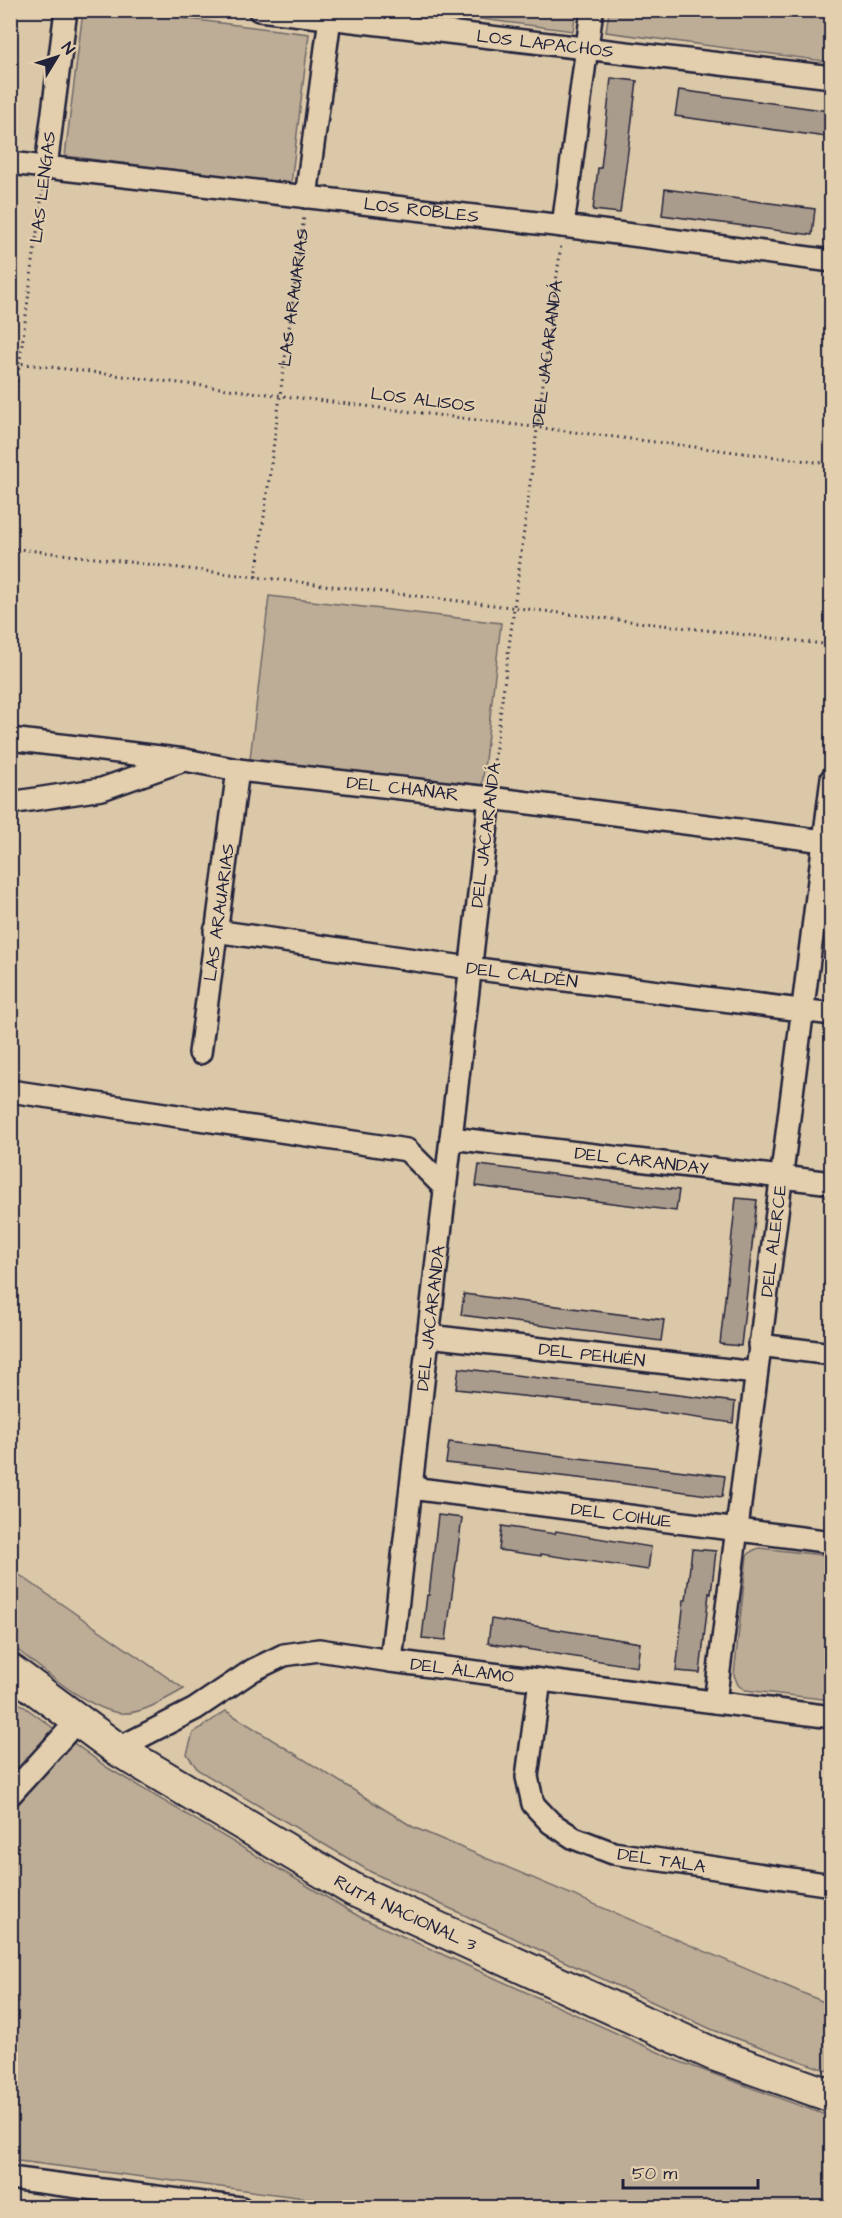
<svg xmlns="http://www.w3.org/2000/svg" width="842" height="2218" font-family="'Architects Daughter',sans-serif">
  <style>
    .green { fill: #bdad96; stroke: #706868; stroke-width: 1.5 }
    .building { fill: #aa9c8c; stroke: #22223b; stroke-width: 1.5 }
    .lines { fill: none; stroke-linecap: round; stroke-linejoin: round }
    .minor-casing { stroke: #22223b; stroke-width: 26 }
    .highway-casing { stroke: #22223b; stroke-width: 36 }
    .path { stroke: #22223b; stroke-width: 3; stroke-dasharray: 1.5 4.5; stroke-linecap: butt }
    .minor { stroke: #e3cfad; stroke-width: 21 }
    .highway { stroke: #e3cfad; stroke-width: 32 }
    .labels { text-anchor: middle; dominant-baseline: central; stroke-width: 4.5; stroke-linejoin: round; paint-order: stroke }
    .street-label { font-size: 18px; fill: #22223b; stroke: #e3cfad }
  </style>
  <rect width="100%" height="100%" fill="#dbc8a8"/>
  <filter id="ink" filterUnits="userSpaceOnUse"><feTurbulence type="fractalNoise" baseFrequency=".0167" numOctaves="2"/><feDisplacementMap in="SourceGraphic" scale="12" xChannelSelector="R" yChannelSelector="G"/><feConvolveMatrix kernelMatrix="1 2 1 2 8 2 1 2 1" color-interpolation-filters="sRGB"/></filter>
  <g filter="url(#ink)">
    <g class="green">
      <polygon points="83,11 124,11 309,34 291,184 65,156"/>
      <polygon points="421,11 576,10 576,11 573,31"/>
      <polygon points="609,11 831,11 831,62 606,32"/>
      <polygon points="269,596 501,623 482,786 250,759"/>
      <polygon points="759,1548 831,1556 831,1700 745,1690 738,1685 734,1675 747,1556 752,1551"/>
      <path d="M11,1569L184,1689C165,1699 142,1715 120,1713C86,1709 38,1665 11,1645Z"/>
      <polygon points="11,1697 108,1768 360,1917 678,2061 831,2117 831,2207 382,2208 11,2160"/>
      <polygon points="226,1711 413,1827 831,2005 831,2072 713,2030 371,1872 198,1770 187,1754 193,1733"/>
    </g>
    <g class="building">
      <polygon points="611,78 637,81 620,213 593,210 598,168 601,168"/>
      <polygon points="679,90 829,111 826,137 675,116"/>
      <polygon points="665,189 815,209 812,235 662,215"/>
      <polygon points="479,1165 679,1190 676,1211 476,1186"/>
      <polygon points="736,1198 757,1200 741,1346 720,1344"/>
      <polygon points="464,1294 664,1320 661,1341 461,1315"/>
      <polygon points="459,1368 735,1402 733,1423 614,1406 456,1389"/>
      <polygon points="449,1442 725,1476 722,1497 604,1481 446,1463"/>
      <polygon points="438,1515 462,1518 446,1640 422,1638 427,1595 429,1595"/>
      <polygon points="502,1526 555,1534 556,1531 651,1547 648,1570 541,1554 541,1556 499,1550"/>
      <polygon points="692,1549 716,1551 711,1594 709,1593 700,1673 676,1671 684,1600 686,1600"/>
      <polygon points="491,1619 640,1643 637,1667 488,1643"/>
    </g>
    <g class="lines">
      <defs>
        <g id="minor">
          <path id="s3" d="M259,10L832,77"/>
          <path id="s4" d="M10,163L563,226L832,261"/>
          <polyline points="46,167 66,10"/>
          <polyline points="306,197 330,18"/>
          <polyline points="563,226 592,10"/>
          <path id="s5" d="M10,739L185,760L238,770L490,798L832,842"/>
          <polyline points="10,803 102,789 181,761"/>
          <path id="s6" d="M215,931L470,968L832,1014"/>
          <path id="s7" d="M200,1053L238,770"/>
          <polyline points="10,1091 407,1150 445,1188"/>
          <path id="s8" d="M451,1138L832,1183"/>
          <path id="s9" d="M428,1336L756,1373"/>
          <polyline points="759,1345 832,1354"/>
          <path id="s10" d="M411,1488L832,1542"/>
          <path id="s11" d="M391,1661L490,798"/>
          <path id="s12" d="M540,1680L527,1777L533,1804L551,1823L574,1838L613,1853L832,1885"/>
          <path id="s13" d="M715,1702L832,778"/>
          <path id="s14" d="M117,1749L195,1709L253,1670L284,1655L319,1650L391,1661L832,1717"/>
          <polyline points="10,1795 78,1720"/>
          <polyline points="10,2178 241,2208"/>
        </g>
        <g id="highway">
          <path id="s15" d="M10,1670L117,1749L354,1890L713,2054L832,2096"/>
        </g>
      </defs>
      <use href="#minor" class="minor-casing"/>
      <use href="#highway" class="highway-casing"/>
      <g class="path">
        <polyline points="10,362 832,464"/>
        <polyline points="10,435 43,187"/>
        <polyline points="10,548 832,645"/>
        <path id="s1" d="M256,577L304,216"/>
        <path id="s2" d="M492,778L561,244"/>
      </g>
      <use href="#minor" class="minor"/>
      <use href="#highway" class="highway"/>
    </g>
  </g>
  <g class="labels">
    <g class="street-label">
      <text stroke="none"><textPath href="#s3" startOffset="288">LOS LAPACHOS</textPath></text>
      <text transform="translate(43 187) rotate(-83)">LAS LENGAS</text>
      <text stroke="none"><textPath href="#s4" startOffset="414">LOS ROBLES</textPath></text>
      <text stroke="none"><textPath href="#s1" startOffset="282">LAS ARAUARIAS</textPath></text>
      <text stroke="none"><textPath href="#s2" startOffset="429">DEL JACARANDÁ</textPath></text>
      <text transform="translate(423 400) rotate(7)">LOS ALISOS</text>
      <text stroke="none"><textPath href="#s5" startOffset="396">DEL CHAÑAR</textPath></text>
      <text transform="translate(486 835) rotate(-83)">DEL JACARANDÁ</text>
      <text stroke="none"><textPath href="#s7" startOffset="142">LAS ARAUARIAS</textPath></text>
      <text stroke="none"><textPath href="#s6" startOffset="310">DEL CALDÉN</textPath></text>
      <text stroke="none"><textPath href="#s8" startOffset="192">DEL CARANDAY</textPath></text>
      <text stroke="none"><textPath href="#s13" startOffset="465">DEL ALERCE</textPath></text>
      <text stroke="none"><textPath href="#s11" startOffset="345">DEL JACARANDÁ</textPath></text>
      <text stroke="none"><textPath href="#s9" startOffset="165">DEL PEHUÉN</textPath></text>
      <text stroke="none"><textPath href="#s10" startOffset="212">DEL COIHUE</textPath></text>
      <text stroke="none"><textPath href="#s14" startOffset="372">DEL ÁLAMO</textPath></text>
      <text stroke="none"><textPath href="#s12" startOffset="270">DEL TALA</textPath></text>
      <text stroke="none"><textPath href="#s15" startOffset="465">RUTA NACIONAL 3</textPath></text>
    </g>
  </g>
  <rect width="842" height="2218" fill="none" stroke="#e3cfad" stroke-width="36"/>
  <rect x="18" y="18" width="806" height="2182" fill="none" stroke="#22223b" stroke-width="2" filter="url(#ink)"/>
  <g transform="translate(57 57) rotate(52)" stroke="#e3cfad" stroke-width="4.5" paint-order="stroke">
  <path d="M0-4.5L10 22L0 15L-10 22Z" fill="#22223b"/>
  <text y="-9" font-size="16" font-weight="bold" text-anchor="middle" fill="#22223b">N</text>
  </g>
  <path d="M623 2179v9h135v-9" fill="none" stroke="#22223b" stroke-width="3"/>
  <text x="632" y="2179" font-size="18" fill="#22223b" stroke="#e3cfad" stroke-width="4.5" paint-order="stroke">50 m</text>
</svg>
